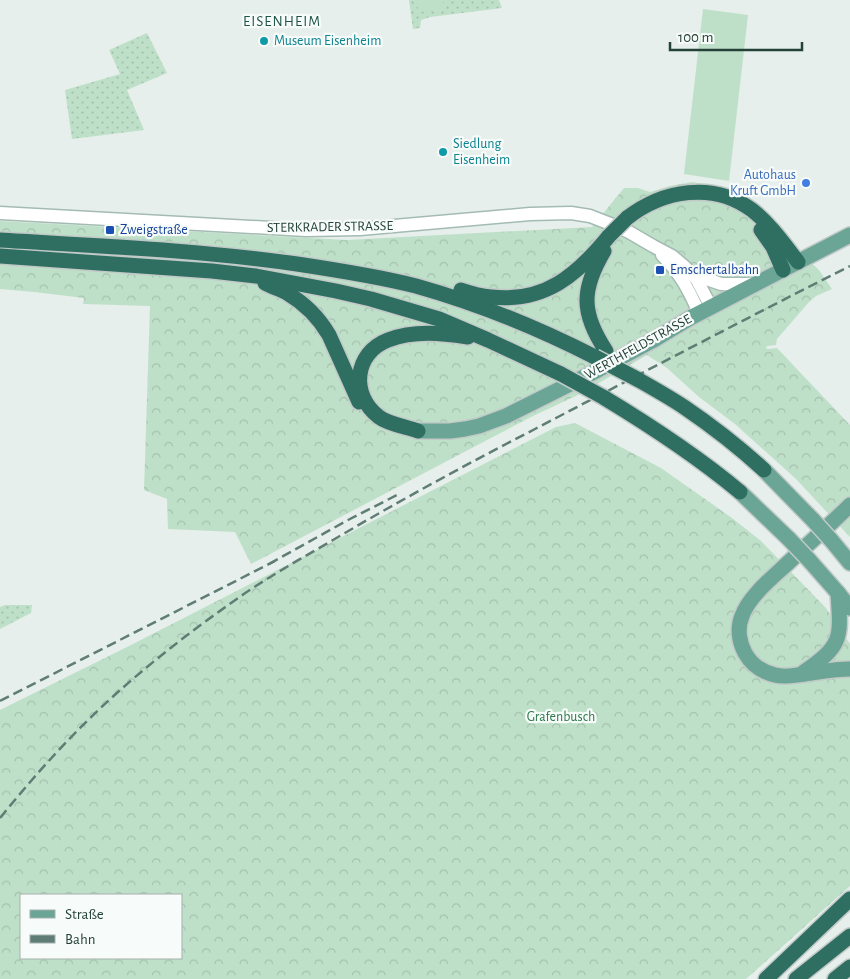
<svg xmlns="http://www.w3.org/2000/svg" width="850" height="979" font-family="'Alegreya Sans',sans-serif">
  <style>
    .grass { fill: url(#grass-dots) }
    .forest { fill: url(#forest-crowns); fill-rule: evenodd }
    .garden { fill: #bfe0c8 }
    .lines { fill: none; stroke-linecap: round; stroke-linejoin: round }
    .secondary-casing { stroke: #a4bbb3; stroke-width: 15 }
    .primary-casing { stroke: #c2cac8; stroke-width: 18 }
    .highway-casing { stroke: #c2cac8; stroke-width: 18 }
    .secondary { stroke: #fff; stroke-width: 12 }
    .primary { stroke: #6aa596; stroke-width: 15 }
    .highway { stroke: #2f6f62; stroke-width: 15 }
    .rail { stroke: #5f7d75; stroke-width: 2.5; stroke-dasharray: 10 5; stroke-linecap: butt }
    .primary-bridge-casing { stroke: #c2cac8; stroke-width: 18; stroke-linecap: butt }
    .highway-bridge-casing { stroke: #c2cac8; stroke-width: 18; stroke-linecap: butt }
    .primary-bridge { stroke: #6aa596; stroke-width: 15 }
    .highway-bridge { stroke: #2f6f62; stroke-width: 15 }
    .culture-dot { fill: #0f9aa8; stroke: #f7fbf9; stroke-width: 2 }
    .shop-dot { fill: #3f7fe0; stroke: #f7fbf9; stroke-width: 2 }
    .transit-dot { fill: #1a4fb4; stroke: #f7fbf9; stroke-width: 2 }
    .labels { text-anchor: middle; dominant-baseline: central; stroke-width: 4.5; stroke-linejoin: round; paint-order: stroke }
    .culture-label { font-size: 14px; fill: #0d838f; stroke: #f7fbf9; text-anchor: start }
    .shop-label { font-size: 14px; fill: #366cbe; stroke: #f7fbf9; text-anchor: end }
    .street-label { font-size: 14px; fill: #24423a; stroke: #f7fbf9 }
    .transit-label { font-size: 14px; fill: #164399; stroke: #f7fbf9; text-anchor: start }
    .park-label { font-size: 14px; fill: #2d7a4b; stroke: #f7fbf9 }
    .neighbourhood-label { font-size: 15px; letter-spacing: 1px; fill: #1f5548; stroke: #f7fbf9 }
  </style>
  <defs>
    <pattern id="grass-dots" width="8" height="8" patternUnits="userSpaceOnUse" patternTransform="scale(1.25)"><rect width="8" height="8" fill="#bfe0c8"/><path d="M2 2h.1M6 6h.1" fill="none" stroke="#a4c1ad" stroke-width="1.8" stroke-linecap="round"/></pattern>
    <pattern id="forest-crowns" width="20" height="18" patternUnits="userSpaceOnUse" patternTransform="scale(1.25)"><rect width="20" height="18" fill="#bfe0c8"/><path d="M2 6a3 3 0 1 1 6 0M12 15a3 3 0 1 1 6 0" fill="none" stroke="#a4c1ad"/></pattern>
  </defs>
  <rect width="100%" height="100%" fill="#e6efeb"/>
  <g class="grass">
    <polygon points="409,0 499,0 502,8 430,17 421,20 420,28 413,29"/>
    <polygon points="147,33 167,73 127,90 144,130 72,139 65,90 120,74 109,50"/>
    <polygon points="5,605 32,605 31,613 0,629 0,607"/>
  </g>
  <g class="forest">
    <polygon points="692,182 719,187 754,210 819,270 832,289 816,296 809,302 777,339 776,345 767,346 766,348 768,349 777,348 850,425 850,537 796,479 735,424 699,397 667,368 647,355 582,393 533,416 251,564 235,532 168,529 167,499 144,490 150,306 83,304 84,298 34,292 0,289 0,221 347,240 592,227 624,188 638,188 650,192 670,186"/>
    <path d="M575,423L661,468L732,518L761,541L826,608L850,644V886L746,979H0V710L131,645L556,427ZM21,895H181V958H21Z"/>
  </g>
  <g class="garden">
    <polygon points="417,0 443,0 444,9 418,12"/>
    <polygon points="703,9 748,15 729,181 684,174"/>
  </g>
  <g class="lines">
    <defs>
      <g id="secondary">
        <polyline points="0,213 306,230 360,229 530,214 571,213 590,216 613,225 629,232 653,246 672,256 684,266 697,280 711,307"/>
        <path d="M662,255C680,273 689,290 699,313"/>
        <polyline points="692,274 721,284 755,284"/>
      </g>
      <g id="primary">
        <polyline points="418,431 450,431 465,429 479,426 506,416 598,370 652,341 690,318 850,235"/>
        <polyline points="764,470 813,520"/>
        <polyline points="740,492 789,539"/>
        <path d="M850,505C830,525 809,543 789,562C773,577 749,596 742,616C737,628 739,642 745,653C751,664 762,672 775,675C785,678 794,675 805,674C820,672 835,669 850,669"/>
        <polyline points="831,540 850,563"/>
        <polyline points="809,560 838,593 850,608"/>
        <path d="M804,672C843,645 841,638 838,593"/>
      </g>
      <g id="highway">
        <path d="M627,218C663,190 713,181 752,210C770,224 784,244 798,262"/>
        <polyline points="761,230 773,247 783,270"/>
        <path d="M0,240C99,246 199,250 297,264C337,270 377,276 416,286C480,304 536,327 595,357"/>
        <path d="M604,251C581,290 581,313 606,351"/>
        <polyline points="0,256 212,271 256,276 336,291 371,299 439,319 488,340 561,374"/>
        <path d="M265,283C272,287 280,289 287,293C304,303 319,318 329,335L359,402"/>
        <path d="M461,290C470,293 481,296 491,297C545,303 577,275 609,236"/>
        <path d="M637,379C653,388 669,397 684,407C712,426 739,447 764,470"/>
        <path d="M603,397C651,426 697,456 740,492"/>
        <path d="M418,431C407,427 388,424 379,417C350,395 354,353 388,340C414,330 442,333 468,337"/>
        <polyline points="766,979 850,899"/>
        <polyline points="796,979 850,936"/>
        <polyline points="835,979 850,967"/>
      </g>
    </defs>
    <use href="#secondary" class="secondary-casing"/>
    <use href="#primary" class="primary-casing"/>
    <use href="#highway" class="highway-casing"/>
    <use href="#secondary" class="secondary"/>
    <use href="#primary" class="primary"/>
    <use href="#highway" class="highway"/>
    <g class="rail">
      <polyline points="269,564 348,520 399,494"/>
      <polyline points="0,701 275,561"/>
      <path d="M0,818C26,786 53,755 82,726C130,678 185,635 241,596C270,576 302,558 333,540C399,501 467,464 535,429C640,374 745,319 850,266"/>
    </g>
    <defs>
      <g id="primary-bridge">
        <polyline points="813,520 831,540"/>
        <polyline points="789,539 809,560"/>
      </g>
      <g id="highway-bridge">
        <polyline points="609,236 627,218"/>
        <polyline points="595,357 637,379"/>
        <polyline points="561,374 603,397"/>
      </g>
    </defs>
    <use href="#primary-bridge" class="primary-bridge-casing"/>
    <use href="#highway-bridge" class="highway-bridge-casing"/>
    <use href="#primary-bridge" class="primary-bridge"/>
    <use href="#highway-bridge" class="highway-bridge"/>
  </g>
  <g class="culture-dot">
    <circle cx="264" cy="41" r="5"/>
    <circle cx="443" cy="152" r="5"/>
  </g>
  <circle class="shop-dot" cx="806" cy="183" r="5"/>
  <g class="transit-dot">
    <rect x="105" y="225" width="10" height="10" rx="2.5"/>
    <rect x="655" y="265" width="10" height="10" rx="2.5"/>
  </g>
  <g class="labels">
    <g class="culture-label">
      <text x="274" y="41">Museum Eisenheim</text>
      <text x="453" y="144">Siedlung<tspan x="453" dy="16">Eisenheim</tspan></text>
    </g>
    <g class="shop-label">
      <text x="796" y="175">Autohaus<tspan x="796" dy="16">Kruft GmbH</tspan></text>
    </g>
    <g class="street-label">
      <text transform="translate(330 227) rotate(-1)">STERKRADER STRASSE</text>
      <text transform="translate(638 347) rotate(-29)">WERTHFELDSTRASSE</text>
    </g>
    <g class="transit-label">
      <text x="120" y="230">Zweigstraße</text>
      <text x="670" y="270">Emschertalbahn</text>
    </g>
    <g class="park-label">
      <text x="561" y="717">Grafenbusch</text>
    </g>
    <g class="neighbourhood-label">
      <text x="282" y="21">EISENHEIM</text>
    </g>
  </g>
  <rect x="20" y="894" width="162" height="65" fill="#f7fbf9" stroke="#a3b1ad"/>
  <rect x="30" y="910" width="25" height="8" fill="#6aa596" stroke="#a3b1ad"/>
  <text x="65" y="919" font-size="15" fill="#24423a">Straße</text>
  <rect x="30" y="935" width="25" height="8" fill="#5f7d75" stroke="#a3b1ad"/>
  <text x="65" y="944" font-size="15" fill="#24423a">Bahn</text>
  <path d="M670 42v8h132v-8" fill="none" stroke="#24423a" stroke-width="2.5"/>
  <text x="678" y="42" font-size="15" fill="#24423a" stroke="#f7fbf9" stroke-width="4" paint-order="stroke">100 m</text>
</svg>
